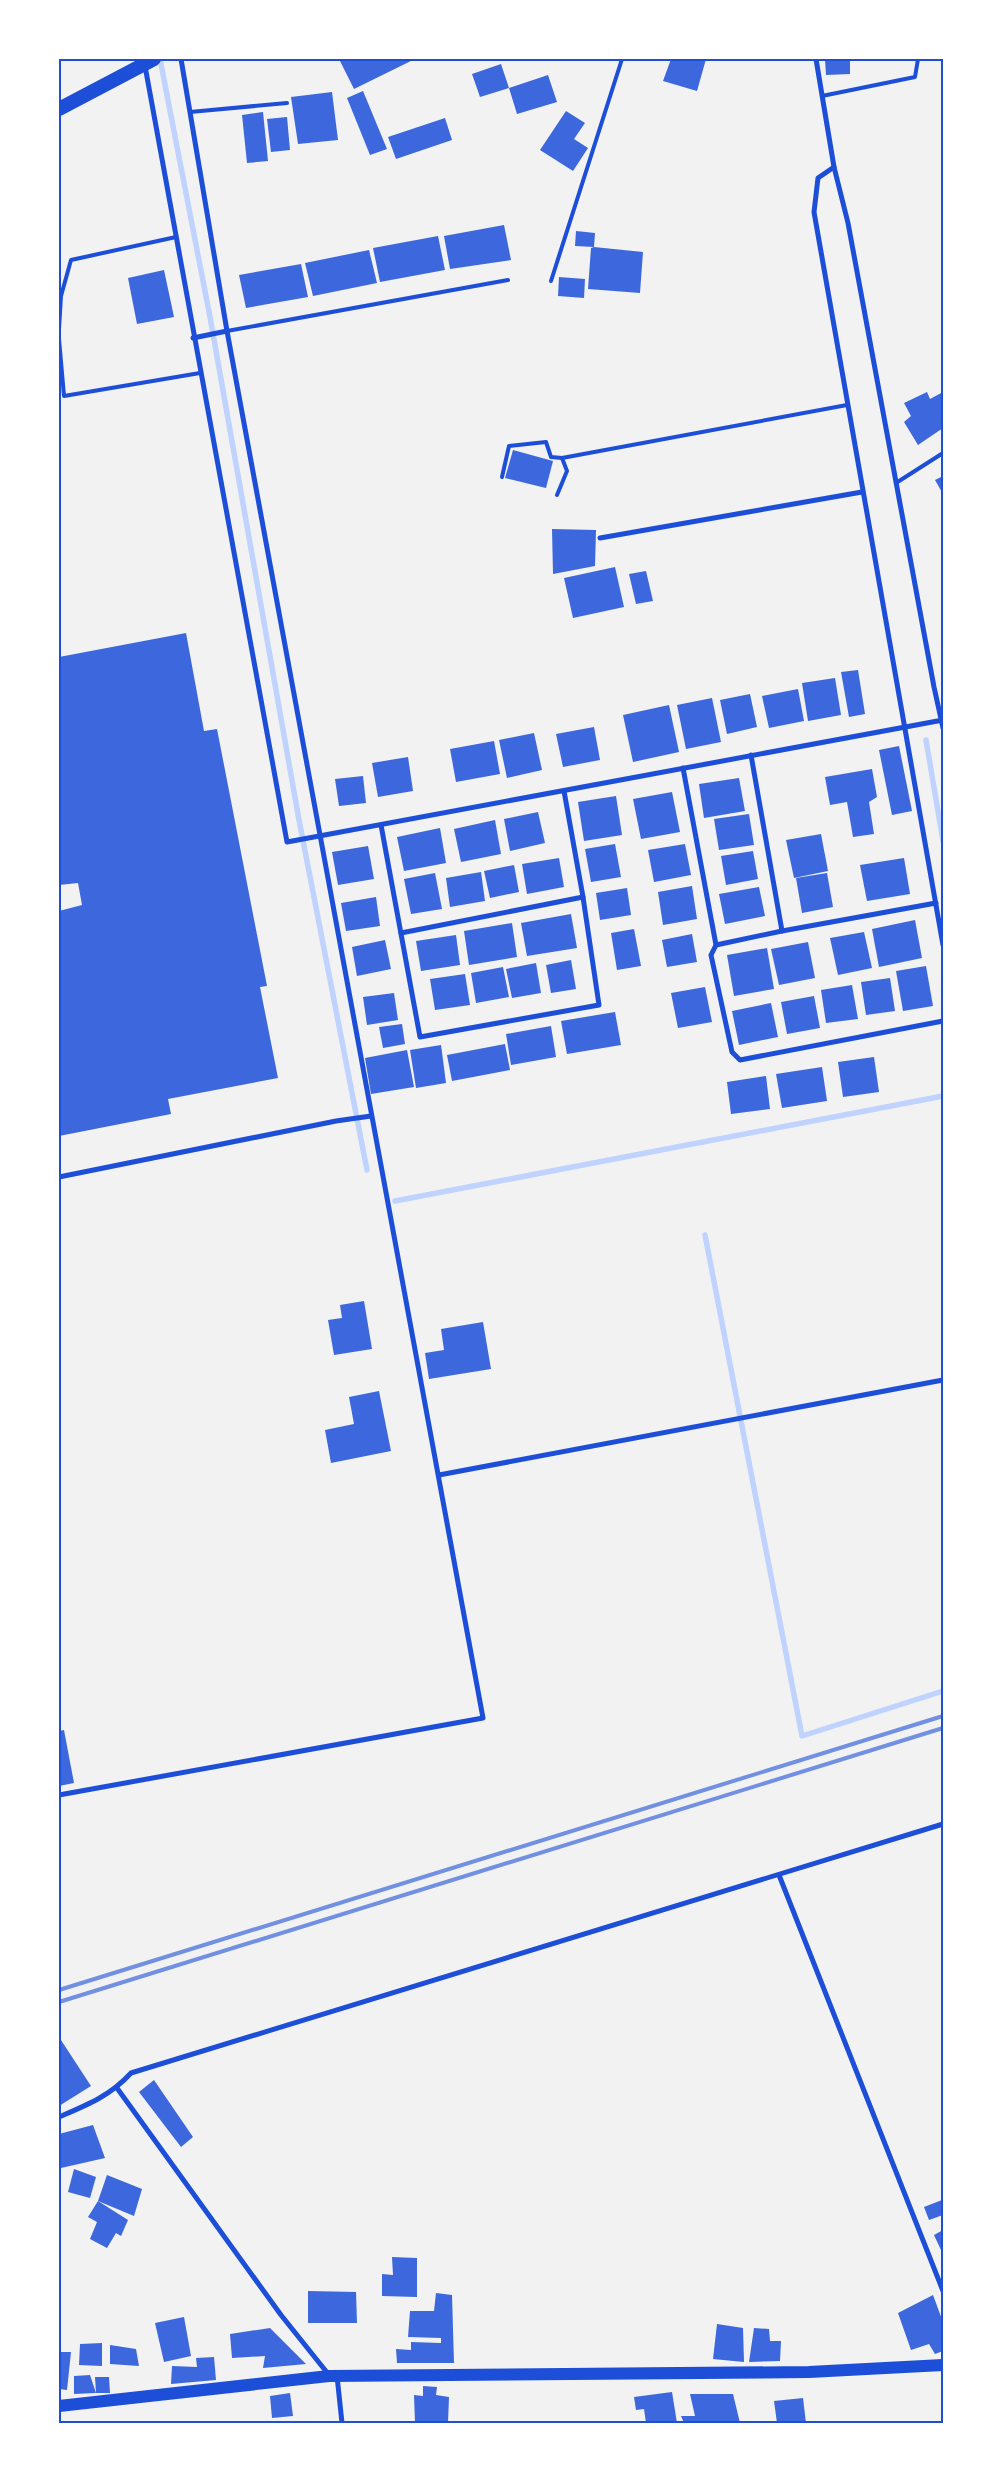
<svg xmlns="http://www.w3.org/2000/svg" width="1002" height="2482" font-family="Signika,sans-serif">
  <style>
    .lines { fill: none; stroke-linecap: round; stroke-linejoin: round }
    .stream { stroke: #bfd3fe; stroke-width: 5.5 }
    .building { fill: #3d67dc }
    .service { stroke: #1d4ed8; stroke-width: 4 }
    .minor { stroke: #1d4ed8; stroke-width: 5 }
    .primary { stroke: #1d4ed8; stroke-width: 12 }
    .trunk { stroke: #1d4ed8; stroke-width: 14 }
    .rail { stroke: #7290e2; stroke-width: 4 }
    .neatline { fill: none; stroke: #1d4ed8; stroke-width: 2 }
  </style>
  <rect width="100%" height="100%" fill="#f2f2f2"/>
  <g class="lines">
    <g class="stream">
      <polyline points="160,59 210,317 299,820 367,1170"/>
      <polyline points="926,740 943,841"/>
      <polyline points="395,1201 943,1096"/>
      <polyline points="705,1235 802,1736 943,1691"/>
    </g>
  </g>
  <g class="building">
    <polygon points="339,59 415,59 354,89"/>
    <polygon points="671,59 706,59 697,91 663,81"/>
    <polygon points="825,59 850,59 850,74 826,75"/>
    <polygon points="501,64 509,88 548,75 557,102 517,114 509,88 480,97 472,74"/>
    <polygon points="363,91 387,149 370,155 347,98"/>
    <polygon points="332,92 338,140 298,144 291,97"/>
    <polygon points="566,111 585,123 574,139 588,148 573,171 540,150"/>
    <polygon points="263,112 268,161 247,163 242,115"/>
    <polygon points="287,117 290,150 271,152 267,119"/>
    <polygon points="445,118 452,140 396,159 388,137"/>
    <polygon points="504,225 511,260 450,269 444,236"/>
    <polygon points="576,231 595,233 594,247 643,252 640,293 588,289 591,248 594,247 575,246"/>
    <polygon points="438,236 445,270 380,282 373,248"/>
    <polygon points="369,250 377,283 313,296 305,263"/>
    <polygon points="301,264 308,297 246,308 239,275"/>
    <polygon points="164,270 174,317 137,324 128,278"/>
    <polygon points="559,277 585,279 584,298 558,296"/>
    <polygon points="927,392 930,399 943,392 943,428 918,445 904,422 911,416 904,403"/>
    <polygon points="513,450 553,461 546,488 505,478"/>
    <polygon points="943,476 943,494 935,480"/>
    <polygon points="552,529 596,530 595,566 553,574"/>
    <polygon points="615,567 624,607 573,618 564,578"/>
    <polygon points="646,571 653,601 636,604 629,574"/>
    <polygon points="186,633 204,731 217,729 267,986 260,987 278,1078 168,1099 171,1114 59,1136 59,911 82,905 78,883 59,885 59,657"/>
    <polygon points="858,670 865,714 849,717 841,672"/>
    <polygon points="835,678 841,715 808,721 802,683"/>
    <polygon points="798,689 804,721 769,728 762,696"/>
    <polygon points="750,694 757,727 727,734 720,700"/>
    <polygon points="712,698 721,742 686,749 677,705"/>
    <polygon points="669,705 679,752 633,762 623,715"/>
    <polygon points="594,727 600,760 563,767 556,734"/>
    <polygon points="534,733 542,770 507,778 499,740"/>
    <polygon points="494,741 500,774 456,782 450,749"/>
    <polygon points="899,746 912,811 892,815 879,750"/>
    <polygon points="408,757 413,791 378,797 372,763"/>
    <polygon points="872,769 877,797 869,802 874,834 853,837 847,802 830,805 825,777"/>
    <polygon points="363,776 366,803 339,806 335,779"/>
    <polygon points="739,778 745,811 704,818 699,784"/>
    <polygon points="672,792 680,832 641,839 633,799"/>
    <polygon points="616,796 622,835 584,841 578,802"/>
    <polygon points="538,812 545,843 510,851 504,819"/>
    <polygon points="749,814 754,845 719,850 714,819"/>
    <polygon points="495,820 501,854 461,862 454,829"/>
    <polygon points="440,828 446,863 404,871 397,837"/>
    <polygon points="821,834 828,871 794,878 786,840"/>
    <polygon points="615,844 621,877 591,882 585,849"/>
    <polygon points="685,844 691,875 654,882 648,850"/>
    <polygon points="368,846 374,879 338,885 332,852"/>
    <polygon points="753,851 758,879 726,885 721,856"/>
    <polygon points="559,858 564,887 527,894 522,864"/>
    <polygon points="904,858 910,894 867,901 860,865"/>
    <polygon points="514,865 519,892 490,898 484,871"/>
    <polygon points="481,872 485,901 450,907 446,878"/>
    <polygon points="435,873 442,909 411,914 404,879"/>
    <polygon points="827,873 833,907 802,913 796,878"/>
    <polygon points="692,886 697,919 663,925 658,892"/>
    <polygon points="759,887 765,916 725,924 719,894"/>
    <polygon points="627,888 631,915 600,920 596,893"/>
    <polygon points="376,897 380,926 346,931 341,903"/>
    <polygon points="571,914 577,948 527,956 521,923"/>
    <polygon points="915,920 922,958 879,967 872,929"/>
    <polygon points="512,923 517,957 469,965 464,931"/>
    <polygon points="634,929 641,966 617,970 611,933"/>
    <polygon points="864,932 872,968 838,975 830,938"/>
    <polygon points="692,934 697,962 667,967 662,940"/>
    <polygon points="456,935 460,965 421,971 416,941"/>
    <polygon points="385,940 391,969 357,976 352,947"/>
    <polygon points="808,942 815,978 779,985 771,949"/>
    <polygon points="767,948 774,989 734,996 727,955"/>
    <polygon points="571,960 576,989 551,993 546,965"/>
    <polygon points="536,963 541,993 512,998 506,969"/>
    <polygon points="926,966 933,1006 903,1011 896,971"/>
    <polygon points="503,967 509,997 476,1003 471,973"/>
    <polygon points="465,974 470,1005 435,1010 430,979"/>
    <polygon points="890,978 895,1011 866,1015 861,982"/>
    <polygon points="852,985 858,1019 826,1023 821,990"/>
    <polygon points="705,987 712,1022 678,1028 671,993"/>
    <polygon points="394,993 398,1020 367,1025 363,997"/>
    <polygon points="814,996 820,1028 787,1034 781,1002"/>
    <polygon points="771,1003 778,1037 739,1045 732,1011"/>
    <polygon points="615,1012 621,1045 567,1054 561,1021"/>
    <polygon points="402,1024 405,1044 383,1048 379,1027"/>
    <polygon points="551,1026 556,1057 511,1065 506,1034"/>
    <polygon points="505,1044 510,1070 452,1081 447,1055"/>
    <polygon points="441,1045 446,1083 416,1088 410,1050"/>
    <polygon points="407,1050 414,1087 371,1094 365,1058"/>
    <polygon points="874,1057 879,1092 843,1097 838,1062"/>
    <polygon points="822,1067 827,1101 782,1108 776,1074"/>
    <polygon points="766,1076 770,1109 731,1114 727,1082"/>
    <polygon points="364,1301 372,1349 334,1355 328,1320 342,1318 340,1305"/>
    <polygon points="483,1322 491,1369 429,1379 425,1353 444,1350 441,1329"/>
    <polygon points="379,1391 391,1451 331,1463 325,1430 354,1424 349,1397"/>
    <polygon points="64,1730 74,1783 59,1786 59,1731"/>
    <polygon points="59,2037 91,2086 59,2106"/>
    <polygon points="154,2080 193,2137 181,2147 139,2092"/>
    <polygon points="93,2125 105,2158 61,2168 59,2162 59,2134"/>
    <polygon points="74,2169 96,2177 90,2198 68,2192"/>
    <polygon points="107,2175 142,2189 134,2216 98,2201"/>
    <polygon points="942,2200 943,2215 929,2220 924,2207"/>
    <polygon points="98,2201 128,2220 121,2236 116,2233 107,2248 90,2239 97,2222 88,2217"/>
    <polygon points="943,2230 943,2249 941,2250 934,2235"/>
    <polygon points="392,2257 417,2258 417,2297 382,2296 382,2274 393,2275"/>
    <polygon points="308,2291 356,2292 357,2323 308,2323"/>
    <polygon points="436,2293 452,2295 454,2363 397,2363 396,2349 411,2350 411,2342 441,2343 441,2338 408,2337 410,2311 434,2311"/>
    <polygon points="933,2295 943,2322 943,2351 935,2354 929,2344 911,2350 898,2313"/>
    <polygon points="184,2317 191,2356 164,2362 155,2323"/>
    <polygon points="717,2324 743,2328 744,2362 713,2359"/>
    <polygon points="270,2328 306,2364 263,2368 265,2356 232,2358 230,2334"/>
    <polygon points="754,2328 769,2329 770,2341 781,2341 780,2361 749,2362"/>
    <polygon points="102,2343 102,2366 79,2365 80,2344"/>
    <polygon points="110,2345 136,2349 139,2366 110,2364"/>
    <polygon points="59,2352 71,2352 67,2390 59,2389"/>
    <polygon points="214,2357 216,2380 171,2384 172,2366 197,2367 196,2358"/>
    <polygon points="90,2375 96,2393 74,2394 74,2376"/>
    <polygon points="95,2377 109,2377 110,2393 96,2393"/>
    <polygon points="423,2386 437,2387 436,2395 449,2397 448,2423 415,2423 414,2395 423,2396"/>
    <polygon points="672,2392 677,2423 646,2423 644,2409 636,2410 634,2397"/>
    <polygon points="290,2393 293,2416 272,2418 270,2396"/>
    <polygon points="690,2394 733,2394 740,2423 684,2423 681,2416 695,2416"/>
    <polygon points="803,2398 806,2423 777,2423 774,2401"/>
  </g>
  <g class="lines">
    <g class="service">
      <polyline points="822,96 915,77 918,59"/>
      <polyline points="190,112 287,103"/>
      <polyline points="551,281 622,59"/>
      <polyline points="59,329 61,296 71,260 176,237"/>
      <polyline points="227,331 508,280"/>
      <polyline points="59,339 64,396 200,373"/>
      <polyline points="502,477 509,446 546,442 551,457 562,458"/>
      <polyline points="896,483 943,453"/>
      <polyline points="557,495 567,471 562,458 847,405"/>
    </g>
    <g class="minor">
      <polyline points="181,59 227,331 193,338"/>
      <polyline points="816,59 834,167 818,178 814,212 943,945"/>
      <polyline points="145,66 287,842 943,720"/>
      <polyline points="834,167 848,223 934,687 943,728"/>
      <polyline points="600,538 862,492"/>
      <polyline points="751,755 782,931 936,903"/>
      <polyline points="683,768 716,945 782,931"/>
      <polyline points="381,825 420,1037 599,1005 583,897"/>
      <polyline points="401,933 583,897 564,791"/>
      <polyline points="716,945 711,955 732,1052 740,1060 943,1021"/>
      <polyline points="59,1177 336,1121 371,1116"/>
      <polyline points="439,1475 943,1380"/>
      <polyline points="59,1795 483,1718 227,331"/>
      <polyline points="779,1875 943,2291"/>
      <polyline points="117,2088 281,2315 329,2375"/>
      <path d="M59,2117C87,2105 110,2096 131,2073L943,1824"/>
      <polyline points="337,2376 342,2423"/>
    </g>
    <polyline class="primary" points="59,2406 329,2376 809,2372 943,2365"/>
    <polyline class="trunk" points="59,109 154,59"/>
    <g class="rail">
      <polyline points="59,1990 943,1716"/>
      <polyline points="59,2002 943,1728"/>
    </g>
  </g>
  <rect width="1002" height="2482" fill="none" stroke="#ffffff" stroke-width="120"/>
  <rect x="60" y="60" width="882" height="2362" class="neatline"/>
</svg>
